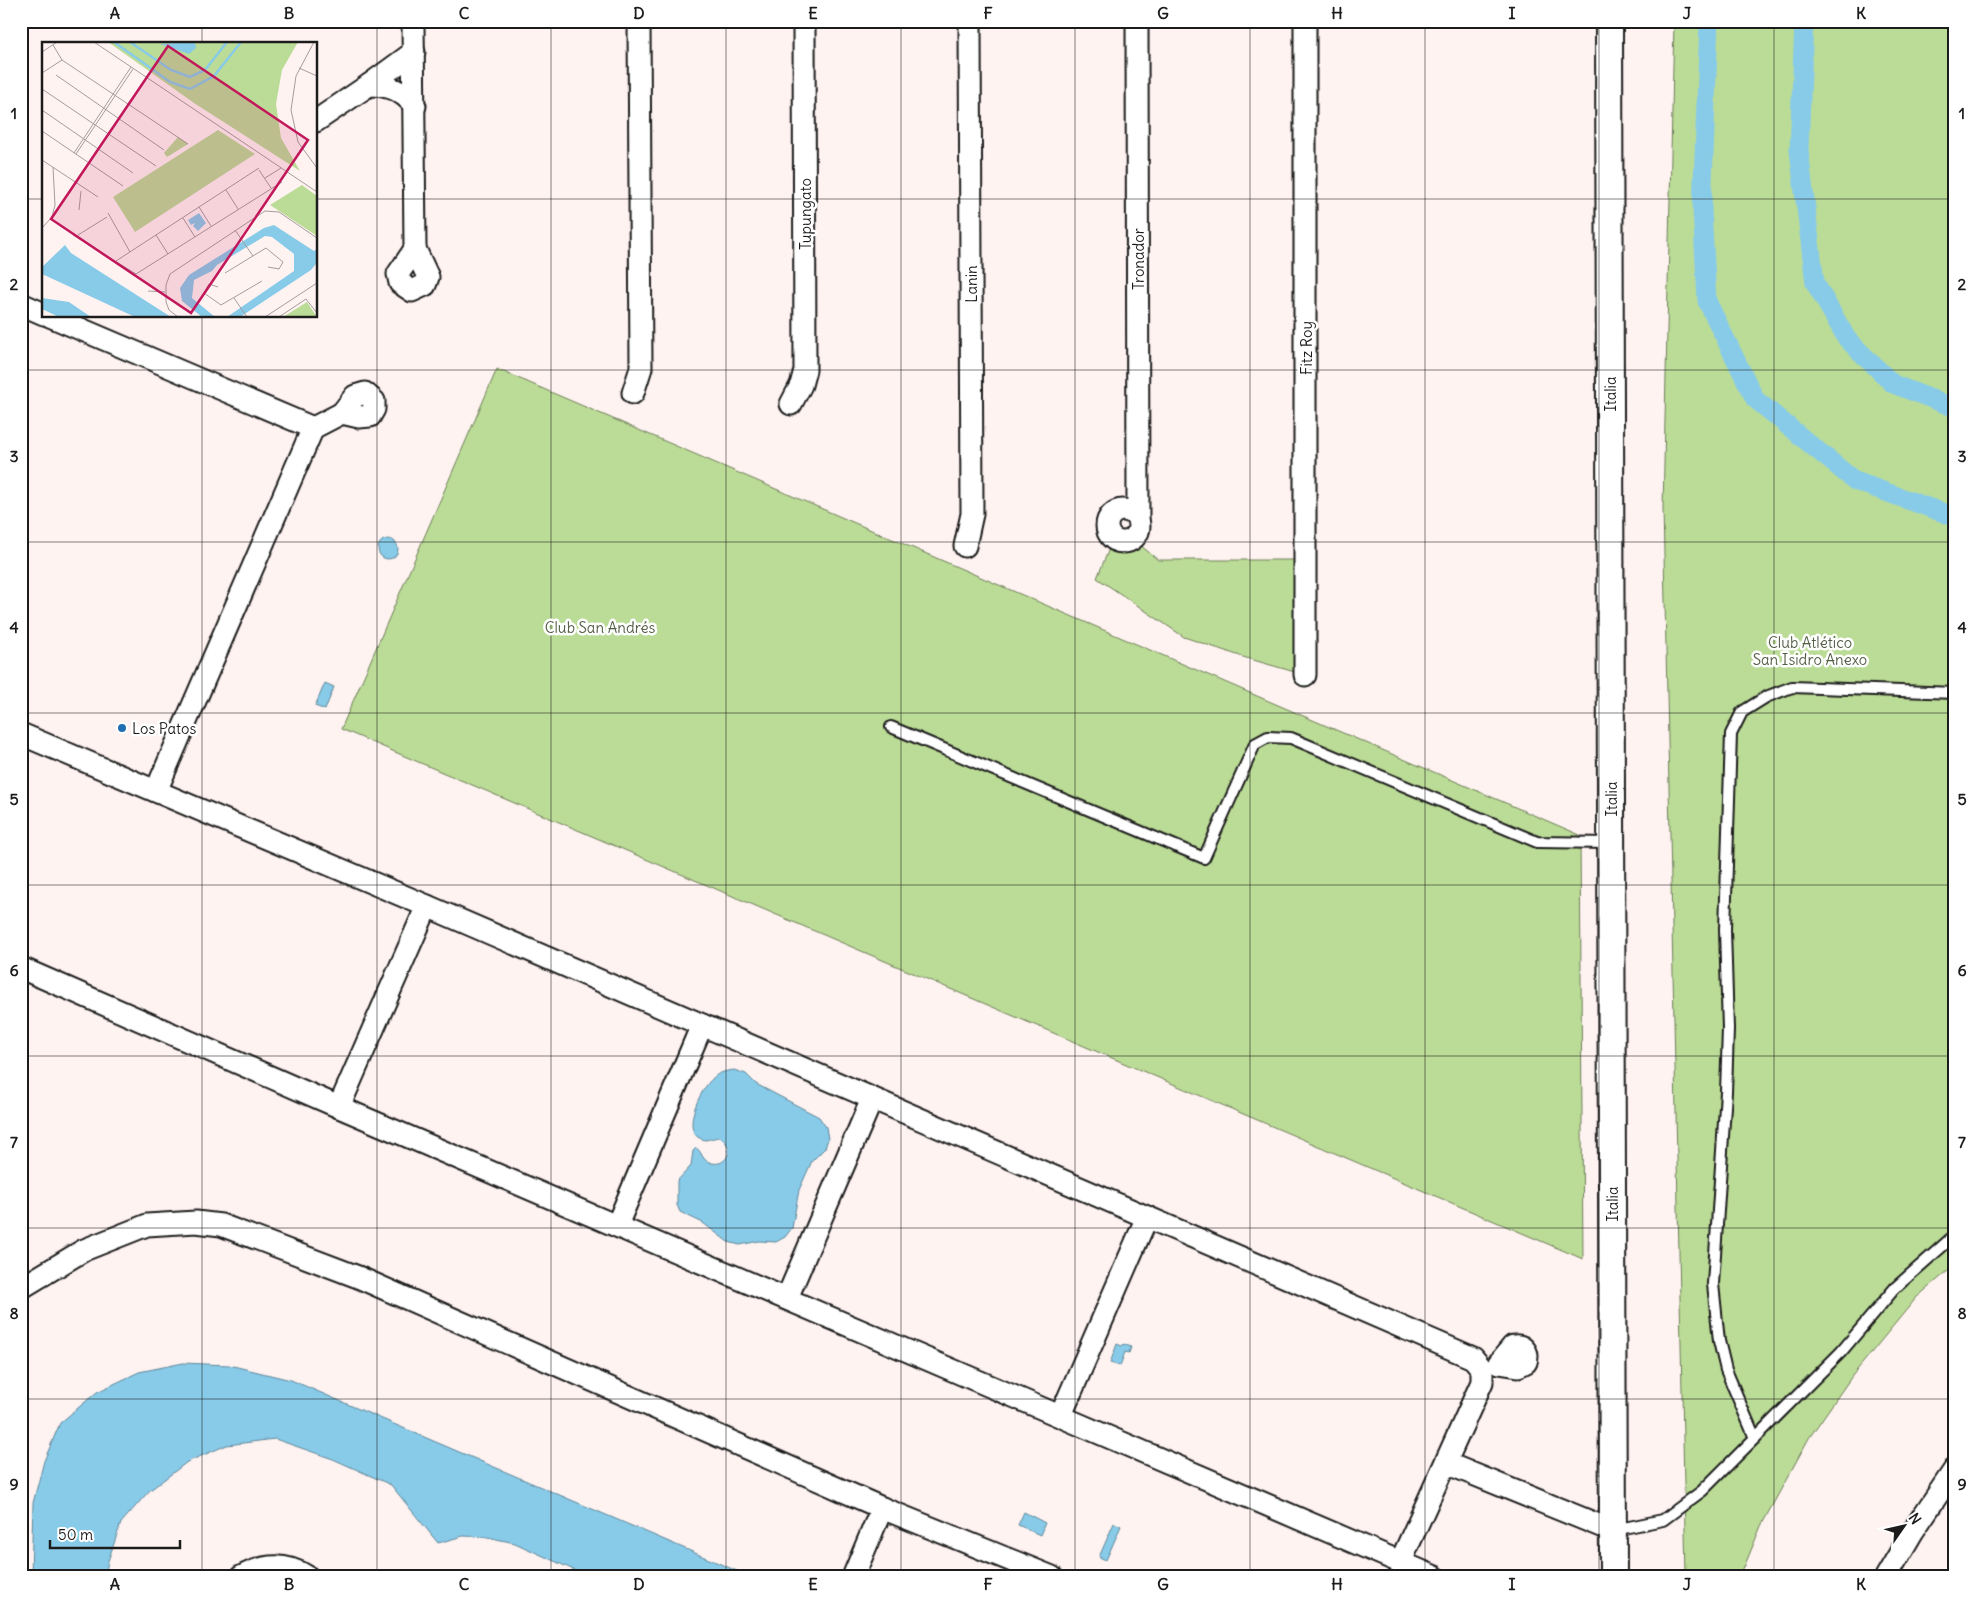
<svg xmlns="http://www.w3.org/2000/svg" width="1976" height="1598" font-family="Delius,sans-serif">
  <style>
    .green { fill: #bbdc96; stroke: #6c7c59 }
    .water { fill: #88cbe9; stroke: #5d8597 }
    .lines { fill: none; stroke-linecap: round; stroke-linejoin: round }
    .canal { stroke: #88cbe9; stroke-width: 19 }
    .service-casing { stroke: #1c1c1c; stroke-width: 14 }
    .minor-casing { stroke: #1c1c1c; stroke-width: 25 }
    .tertiary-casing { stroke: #1c1c1c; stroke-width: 30 }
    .service { stroke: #fff; stroke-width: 10 }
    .minor { stroke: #fff; stroke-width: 21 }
    .tertiary { stroke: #fff; stroke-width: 26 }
    .grid { fill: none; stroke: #1c1c1c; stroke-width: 1; stroke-opacity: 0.55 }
    .poi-dot { fill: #1f6fb2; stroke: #fff; stroke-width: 2 }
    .labels { text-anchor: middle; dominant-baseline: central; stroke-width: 5; stroke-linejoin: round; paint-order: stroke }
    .street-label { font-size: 15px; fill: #1c1c1c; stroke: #fff }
    .park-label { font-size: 15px; fill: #545f47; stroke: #fff }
    .poi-label { font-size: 15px; fill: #1c1c1c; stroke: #fff; text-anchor: start }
    .inset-river { fill: none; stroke: #88cbe9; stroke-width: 2.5 }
    .inset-road { fill: none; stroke: #a49d9c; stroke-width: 1 }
    .view { fill: #c2185b; fill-opacity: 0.15; stroke: #c2185b; stroke-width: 2.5 }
    .inset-edge { fill: none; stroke: #1c1c1c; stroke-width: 2.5 }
    .neatline { fill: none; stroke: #1c1c1c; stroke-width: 2 }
    .grid-label { font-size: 16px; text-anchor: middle; font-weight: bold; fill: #1c1c1c }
  </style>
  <rect width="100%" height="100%" fill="#fff3f1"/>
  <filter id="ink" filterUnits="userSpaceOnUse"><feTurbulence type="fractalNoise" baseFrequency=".02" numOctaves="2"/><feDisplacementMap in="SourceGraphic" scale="10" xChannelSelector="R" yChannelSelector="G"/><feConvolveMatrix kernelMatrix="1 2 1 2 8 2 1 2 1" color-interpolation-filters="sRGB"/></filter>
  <g filter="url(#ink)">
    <g class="green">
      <polygon points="1674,21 1955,21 1955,1265 1917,1297 1852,1376 1809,1438 1761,1526 1740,1577 1686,1577 1663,508"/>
      <polygon points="497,369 1580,835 1583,1259 341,729"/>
      <polygon points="1113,539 1123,542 1133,539 1158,560 1306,560 1305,675 1243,657 1184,637 1097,578"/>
    </g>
    <g class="water">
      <circle cx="388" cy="549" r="10"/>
      <polygon points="325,683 334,687 325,710 315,706"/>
      <path d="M734,1070L746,1074L756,1084L819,1117L826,1127L828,1139L825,1148L812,1161L799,1190L792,1228L785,1237L776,1242L759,1241L740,1245L728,1242L703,1223L680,1212L677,1205V1181L691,1166L693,1151L696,1148C702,1151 701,1159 709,1162C726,1169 737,1148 720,1137C715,1137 709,1140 705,1140C677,1135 701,1088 713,1078C719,1072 727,1071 734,1070Z"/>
      <polygon points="1117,1344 1122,1346 1124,1344 1131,1347 1129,1353 1125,1352 1120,1366 1110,1363"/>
      <polygon points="183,1363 229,1365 291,1380 751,1577 589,1577 515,1543 487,1537 463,1536 438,1543 391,1485 333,1459 275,1439 227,1445 187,1462 149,1491 121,1523 108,1561 105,1577 31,1577 33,1503 44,1461 60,1423 97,1392 139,1372"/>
      <polygon points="1024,1512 1045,1523 1040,1535 1018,1525"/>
      <polygon points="1114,1523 1121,1526 1106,1560 1099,1557"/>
    </g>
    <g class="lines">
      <g class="canal">
        <polyline points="1709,21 1702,209 1707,301 1755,399 1855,481 1955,517"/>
        <polyline points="1804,21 1799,150 1815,283 1847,339 1893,384 1955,408"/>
      </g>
      <defs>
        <g id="service">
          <polyline points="891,727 1204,858 1255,744 1268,737 1291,738 1537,842 1611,843"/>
          <polyline points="1755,1438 1726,1370 1719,1341 1713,1284 1726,1092 1728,1029 1725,930 1731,734 1742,712 1766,697 1792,687 1955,693"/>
          <polyline points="1614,1530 1663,1520 1702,1491 1841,1352 1895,1288 1955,1235"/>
        </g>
        <g id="minor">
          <polyline points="413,21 415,249"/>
          <polyline points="1137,21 1138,520"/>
          <path d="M414,52L369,85C389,85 402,90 415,106"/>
          <polyline points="316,121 369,85"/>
          <polygon points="415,249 428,277 425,285 412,291 400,283 398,274"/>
          <polyline points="21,304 44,314"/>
          <polyline points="50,316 313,428"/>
          <polygon points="365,393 374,401 374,409 370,416 359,417 342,413 355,396"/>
          <polyline points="633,393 641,368 639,21"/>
          <polyline points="791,404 801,385 805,370 804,21"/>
          <circle cx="1123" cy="526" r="16"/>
          <polyline points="965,546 972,514 970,21"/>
          <polyline points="1305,675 1305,21"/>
          <polyline points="21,734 427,906 1473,1358 1482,1369 1482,1382 1400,1563"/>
          <polyline points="156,791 313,428 342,413"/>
          <polyline points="21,968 339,1107 1435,1577"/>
          <polyline points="339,1107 427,906"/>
          <polyline points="617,1225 702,1025"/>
          <polyline points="21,1288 84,1250 147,1225 196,1222 221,1225 358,1277 882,1508 1052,1577"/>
          <polyline points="787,1298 872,1099"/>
          <path d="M1513,1346C1524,1344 1529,1353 1526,1362L1518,1366L1499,1363Z"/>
          <polyline points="1061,1415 1147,1217"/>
          <polyline points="1446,1463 1613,1531"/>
          <path d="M241,1577C264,1564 286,1563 308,1577"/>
          <polyline points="853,1577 882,1508"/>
          <polyline points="1886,1577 1913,1531 1955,1469"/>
        </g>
        <polyline id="tertiary" points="1609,21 1613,1577"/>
      </defs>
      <use href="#service" class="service-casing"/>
      <use href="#minor" class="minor-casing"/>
      <use href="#tertiary" class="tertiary-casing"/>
      <use href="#service" class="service"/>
      <use href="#minor" class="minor"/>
      <use href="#tertiary" class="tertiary"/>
    </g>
  </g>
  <path class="grid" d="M202,21V44M377,21V1577M551,21V1577M726,21V1577M901,21V1577M1075,21V1577M1250,21V1577M1425,21V1577M1599,21V1577M1774,21V1577M21,199H44M316,199H1955M202,316V1577M21,370H1955M21,542H1955M21,713H1955M21,885H1955M21,1056H1955M21,1228H1955M21,1399H1955"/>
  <circle class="poi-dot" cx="122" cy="728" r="5"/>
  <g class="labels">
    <g class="street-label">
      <text transform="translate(805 214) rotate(-90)">Tupungato</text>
      <text transform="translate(1138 259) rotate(-90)">Tronador</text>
      <text transform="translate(971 284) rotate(-90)">Lanin</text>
      <text transform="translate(1306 348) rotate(-90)">Fitz Roy</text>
      <text transform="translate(1610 394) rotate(-90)">Italia</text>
      <text transform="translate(1611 799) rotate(-90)">Italia</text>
      <text transform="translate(1612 1204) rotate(-90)">Italia</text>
    </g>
    <g class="park-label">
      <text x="600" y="627">Club San Andrés</text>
      <text x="1810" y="642">Club Atlético<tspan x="1810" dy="17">San Isidro Anexo</tspan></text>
    </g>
    <g class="poi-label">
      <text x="132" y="728">Los Patos</text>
    </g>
  </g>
  <g transform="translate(42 42)">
    <rect width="275" height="275" fill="#fff3f1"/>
    <path d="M66,0H256L240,28L234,62L239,96L258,129L152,61ZM176,88L213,112L93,190L71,155ZM136,95L146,102L125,115L122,111ZM260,143L275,154V194L228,163ZM265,260L275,275H241Z" fill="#bbdc96"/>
    <path d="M153,0L154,6L147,12L118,2ZM157,171L164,181L156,189L151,184L153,181L149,183L146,178ZM232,183L272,209L275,207L274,222L269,228L198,275H185L252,229V212L230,195L223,194L175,223L170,229L152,238L150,256L173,275H160L140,259L138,246L147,233L222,186ZM23,203L29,211L129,275H93L0,232V225ZM0,256L27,260L49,275H17L0,267Z" fill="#88cbe9"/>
    <path class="inset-river" d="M72,0L128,40L148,47L172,34L199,0M88,0L129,28L148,35L163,28L185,0"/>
    <path class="inset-road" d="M52,0L275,150M272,0L254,34L249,68L256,100L275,126M11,3L20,18L146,102M0,10L15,0M257,26L275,34M0,31L20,18M14,33L122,108M0,47L114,124M0,68L91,131M0,89L81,144M32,111L89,25M34,112L91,27M0,118L56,155M217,128L229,146M223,136L239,126M184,148L196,167M157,165L169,184M37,168L39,149M66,171L88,210M141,176L153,195M0,186L10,175L13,163L11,125M193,188L211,214M31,193L94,232L240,140M36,193L65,175M114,193L126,212M74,219L217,126M183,231L224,206L241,220L237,227L226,225M176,245L167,242L162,251L179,263L220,239M106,249L123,250M192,256L205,275M136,275L127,268L124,260V243L128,232L223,169L237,170L275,196M223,275L275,241M237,275L264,257L275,271"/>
    <path class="view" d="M126,4L266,98L149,271L9,177Z"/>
    <rect width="275" height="275" class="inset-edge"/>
  </g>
  <rect width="1976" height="1598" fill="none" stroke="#fff" stroke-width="55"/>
  <g transform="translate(1904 1526) rotate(56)" stroke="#ffffff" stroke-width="4" paint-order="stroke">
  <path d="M0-4L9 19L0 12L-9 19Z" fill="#1c1c1c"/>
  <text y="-8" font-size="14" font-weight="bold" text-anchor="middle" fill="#1c1c1c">N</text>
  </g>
  <path d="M50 1540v8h130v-8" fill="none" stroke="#1c1c1c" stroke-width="2.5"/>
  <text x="58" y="1540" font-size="15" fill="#1c1c1c" stroke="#ffffff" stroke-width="4" paint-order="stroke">50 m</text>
  <rect x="28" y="28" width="1920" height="1542" class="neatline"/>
  <g class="grid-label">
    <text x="115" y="19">A</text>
    <text x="289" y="19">B</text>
    <text x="464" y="19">C</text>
    <text x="639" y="19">D</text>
    <text x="813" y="19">E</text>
    <text x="988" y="19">F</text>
    <text x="1163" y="19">G</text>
    <text x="1337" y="19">H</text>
    <text x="1512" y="19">I</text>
    <text x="1687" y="19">J</text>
    <text x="1861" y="19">K</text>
    <text x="14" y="119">1</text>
    <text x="1962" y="119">1</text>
    <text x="14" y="290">2</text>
    <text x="1962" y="290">2</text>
    <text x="14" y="462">3</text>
    <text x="1962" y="462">3</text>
    <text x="14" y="633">4</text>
    <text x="1962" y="633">4</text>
    <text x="14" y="805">5</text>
    <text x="1962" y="805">5</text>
    <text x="14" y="976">6</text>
    <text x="1962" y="976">6</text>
    <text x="14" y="1148">7</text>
    <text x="1962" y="1148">7</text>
    <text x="14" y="1319">8</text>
    <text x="1962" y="1319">8</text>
    <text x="14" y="1490">9</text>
    <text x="1962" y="1490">9</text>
    <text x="115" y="1590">A</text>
    <text x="289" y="1590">B</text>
    <text x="464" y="1590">C</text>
    <text x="639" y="1590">D</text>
    <text x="813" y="1590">E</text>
    <text x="988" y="1590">F</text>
    <text x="1163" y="1590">G</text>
    <text x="1337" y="1590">H</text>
    <text x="1512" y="1590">I</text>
    <text x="1687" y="1590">J</text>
    <text x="1861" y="1590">K</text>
  </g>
</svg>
